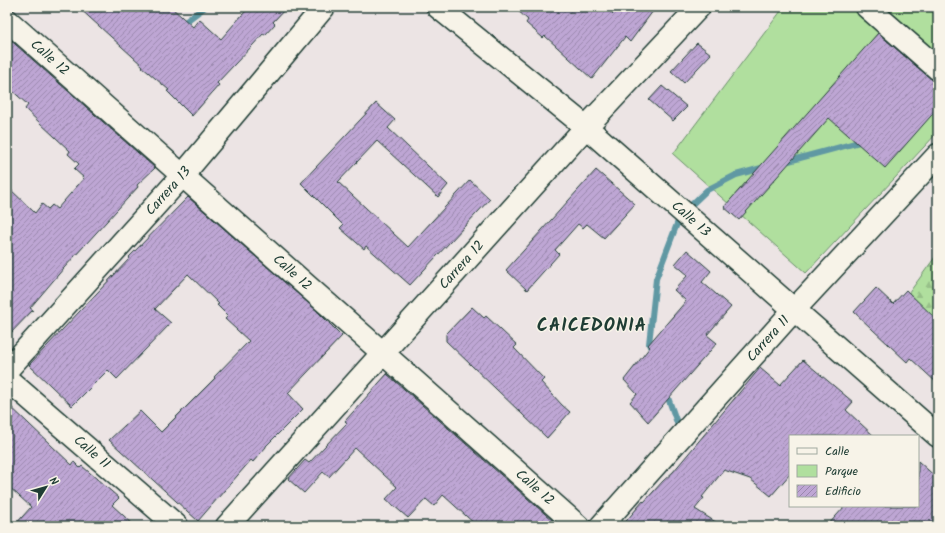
<svg xmlns="http://www.w3.org/2000/svg" width="945" height="533" font-family="Kalam,sans-serif">
  <style>
    .green { fill: #b0df9e; stroke: #688e69 }
    .forest { fill: url(#forest-firs); stroke: #688e69 }
    .lines { fill: none; stroke-linecap: round; stroke-linejoin: round }
    .stream { stroke: #6098a3; stroke-width: 6 }
    .building { fill: url(#building-hatch); stroke: #1f3d34 }
    .minor-casing { stroke: #1f3d34; stroke-width: 25 }
    .secondary-casing { stroke: #1f3d34; stroke-width: 25 }
    .minor { stroke: #f7f3e8; stroke-width: 22 }
    .secondary { stroke: #f7f3e8; stroke-width: 22 }
    .labels { text-anchor: middle; dominant-baseline: central; stroke-width: 3; stroke-linejoin: round; paint-order: stroke }
    .street-label { font-size: 14px; fill: #1f3d34; stroke: #f7f3e8 }
    .district-label { font-size: 18px; font-weight: bold; letter-spacing: 1px; fill: #1f3d34; stroke: #f7f3e8 }
  </style>
  <defs>
    <pattern id="forest-firs" width="22" height="20" patternUnits="userSpaceOnUse"><rect width="22" height="20" fill="#b0df9e"/><path d="M5 1l3.5 6h-7zM16 11l3.5 6h-7z" fill="#97c089"/></pattern>
    <pattern id="building-hatch" width="6" height="6" patternUnits="userSpaceOnUse"><rect width="6" height="6" fill="#bea6d4"/><path d="M-1 1l2-2M0 6l6-6M5 7l2-2" fill="none" stroke="#9a88ad"/></pattern>
  </defs>
  <rect width="100%" height="100%" fill="#ece4e4"/>
  <filter id="ink" filterUnits="userSpaceOnUse"><feTurbulence type="fractalNoise" baseFrequency=".025" numOctaves="2"/><feDisplacementMap in="SourceGraphic" scale="8" xChannelSelector="R" yChannelSelector="G"/><feConvolveMatrix kernelMatrix="1 2 1 2 8 2 1 2 1" color-interpolation-filters="sRGB"/></filter>
  <g filter="url(#ink)">
    <polygon class="green" points="784,7 938,7 938,132 806,273 673,154"/>
    <polygon class="forest" points="938,253 938,329 903,301"/>
    <g class="lines">
      <g class="stream">
        <polyline points="185,22 205,7"/>
        <polyline points="785,162 863,141"/>
        <polyline points="686,210 707,190 736,175 765,167"/>
        <polyline points="652,351 649,344 656,279 680,216"/>
        <polyline points="666,392 680,431"/>
      </g>
    </g>
    <g class="building">
      <polygon points="78,7 171,7 193,27 199,19 221,39 249,7 287,7 273,22 275,24 265,35 263,34 252,46 217,83 219,85 192,116 167,91 169,90 142,67 143,66"/>
      <polygon points="514,7 606,7 613,14 618,7 656,7 630,42 625,37 592,79 545,36 543,38 526,23 528,20"/>
      <polygon points="878,33 930,78 938,83 938,108 885,168 829,118 739,220 724,207"/>
      <polygon points="7,37 155,168 137,185 138,187 64,268 30,308 33,310 7,337 7,186 35,213 42,204 48,209 52,205 57,209 84,178 74,169 79,164 68,154 70,151 25,109 28,105 7,86"/>
      <polygon points="697,43 711,54 684,83 671,71"/>
      <polygon points="662,86 687,107 673,121 649,100"/>
      <polygon points="376,103 395,120 388,128 448,185 438,197 377,141 338,182 408,247 470,180 490,199 410,285 366,246 364,249 340,228 343,225 301,183"/>
      <polygon points="596,170 635,204 604,238 587,224 583,228 578,224 555,250 559,254 527,290 506,270"/>
      <polygon points="188,197 315,309 342,336 288,393 303,409 266,446 266,447 253,462 251,460 198,521 109,440 140,411 161,432 215,378 214,377 249,341 225,319 228,316 217,305 219,304 188,274 155,309 171,323 117,379 108,370 72,406 29,365 130,258 129,257"/>
      <polygon points="687,250 711,271 702,282 731,307 707,335 717,343 648,422 630,402 637,394 624,380 650,347 648,345 686,301 674,290 688,275 675,264"/>
      <polygon points="876,288 893,304 906,290 938,321 938,384 910,358 907,362 854,312"/>
      <polygon points="472,307 484,318 486,316 517,345 514,348 544,379 541,382 562,405 570,412 547,438 446,341 446,334"/>
      <polygon points="803,360 853,402 846,410 874,436 790,436 790,474 771,496 750,479 724,470 702,497 704,498 695,509 722,526 622,526 643,501 644,502 663,481 673,472 760,368 780,385"/>
      <polygon points="387,374 553,521 559,526 477,526 443,495 434,506 426,499 408,518 386,499 397,487 355,448 329,477 323,472 304,493 288,479 305,460 309,463 325,446 347,423 345,421"/>
      <polygon points="7,403 72,465 74,462 80,468 82,466 119,498 112,505 135,526 14,526 31,507 7,485"/>
      <polygon points="918,461 938,479 938,526 827,526 845,506 918,506"/>
    </g>
    <g class="lines">
      <defs>
        <g id="minor">
          <path id="s1" d="M438,7L586,127L938,436"/>
          <polyline points="867,7 938,69"/>
          <path id="s2" d="M7,370L182,176L324,7"/>
          <path id="s3" d="M7,379L177,526"/>
          <path id="s4" d="M227,526L586,127L699,7"/>
          <path id="s5" d="M601,526L794,310L938,155"/>
        </g>
        <g id="secondary">
          <path id="s6" d="M7,20L578,526"/>
        </g>
      </defs>
      <use href="#minor" class="minor-casing"/>
      <use href="#secondary" class="secondary-casing"/>
      <use href="#minor" class="minor"/>
      <use href="#secondary" class="secondary"/>
    </g>
  </g>
  <g class="labels">
    <g class="street-label">
      <text stroke="none"><textPath href="#s6" startOffset="57">Calle 12</textPath></text>
      <text stroke="none"><textPath href="#s2" startOffset="241">Carrera 13</textPath></text>
      <text stroke="none"><textPath href="#s1" startOffset="330">Calle 13</textPath></text>
      <text stroke="none"><textPath href="#s4" startOffset="351">Carrera 12</textPath></text>
      <text stroke="none"><textPath href="#s6" startOffset="381">Calle 12</textPath></text>
      <text stroke="none"><textPath href="#s5" startOffset="251">Carrera 11</textPath></text>
      <text stroke="none"><textPath href="#s3" startOffset="112">Calle 11</textPath></text>
      <text stroke="none"><textPath href="#s6" startOffset="705">Calle 12</textPath></text>
    </g>
    <g class="district-label">
      <text x="592" y="326">CAICEDONIA</text>
    </g>
  </g>
  <rect width="945" height="533" fill="none" stroke="#f7f3e8" stroke-width="24"/>
  <rect x="12" y="12" width="921" height="509" fill="none" stroke="#1f3d34" stroke-width="1.5" filter="url(#ink)"/>
  <rect x="789" y="435" width="130" height="72" fill="#f7f3e8" stroke="#a1aaa0"/>
  <rect x="797" y="448" width="20" height="6" fill="#f7f3e8" stroke="#a1aaa0"/>
  <text x="825" y="455" font-size="12" fill="#1f3d34">Calle</text>
  <rect x="797" y="465" width="20" height="12" fill="#b0df9e" stroke="#a1aaa0"/>
  <text x="825" y="475" font-size="12" fill="#1f3d34">Parque</text>
  <rect x="797" y="485" width="20" height="12" fill="url(#building-hatch)" stroke="#a1aaa0"/>
  <text x="825" y="495" font-size="12" fill="#1f3d34">Edificio</text>
  <g transform="translate(46 487) rotate(53)" stroke="#f7f3e8" stroke-width="3" paint-order="stroke">
  <path d="M0-3L7 15L0 10L-7 15Z" fill="#1f3d34"/>
  <text y="-6" font-size="11" font-weight="bold" text-anchor="middle" fill="#1f3d34">N</text>
  </g>
</svg>
